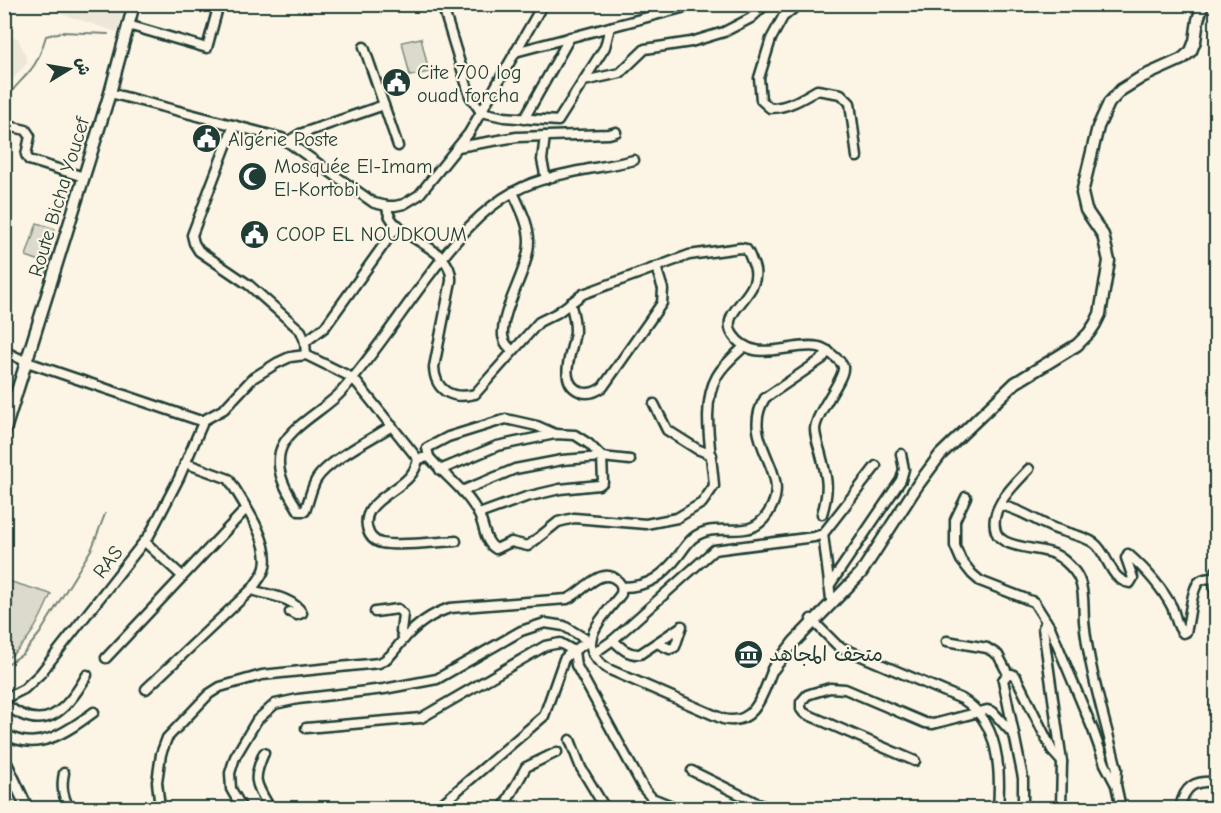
<svg xmlns="http://www.w3.org/2000/svg" width="1221" height="813" font-family="'Comic Neue','Playpen Sans Arabic',sans-serif">
  <style>
    .built { fill: #ece7d8 }
    .green { fill: #dcdacc; stroke: #7e8c80; stroke-width: 1.5 }
    .lines { fill: none; stroke-linecap: round; stroke-linejoin: round }
    .stream { stroke: #758479; stroke-width: 2 }
    .minor-casing { stroke: #1f3d34; stroke-width: 13 }
    .major-casing { stroke: #1f3d34; stroke-width: 15 }
    .minor { stroke: #fcf5e5; stroke-width: 8 }
    .major { stroke: #fcf5e5; stroke-width: 10 }
    .labels { text-anchor: middle; dominant-baseline: central; stroke-width: 4.5; stroke-linejoin: round; paint-order: stroke }
    .poi-label { font-size: 20px; fill: #1f3d34; stroke: #fcf5e5; text-anchor: start }
    .street-label { font-size: 20px; fill: #1f3d34; stroke: #fcf5e5 }
  </style>
  <rect width="100%" height="100%" fill="#fcf5e5"/>
  <filter id="ink" filterUnits="userSpaceOnUse"><feTurbulence type="fractalNoise" baseFrequency=".0167" numOctaves="2"/><feDisplacementMap in="SourceGraphic" scale="12" xChannelSelector="R" yChannelSelector="G"/><feConvolveMatrix kernelMatrix="1 2 1 2 8 2 1 2 1" color-interpolation-filters="sRGB"/></filter>
  <g filter="url(#ink)">
    <g class="built">
      <polygon points="34,5 125,5 117,32"/>
      <polygon points="5,36 18,38 28,62 5,88"/>
    </g>
    <g class="green">
      <polygon points="421,38 429,72 410,76 402,42"/>
      <polygon points="37,223 55,229 43,262 26,256"/>
      <path d="M5,580L51,594C40,620 29,644 5,660Z"/>
    </g>
    <g class="lines">
      <g class="stream">
        <path d="M4,104C10,90 20,83 29,72C38,62 42,49 46,36L62,32L108,34"/>
        <polyline points="4,666 23,654 40,633 92,548 105,514"/>
      </g>
      <defs>
        <g id="minor">
          <polyline points="442,4 470,96 481,112 504,117 558,121 605,47 610,27"/>
          <path d="M799,4L783,17L771,39L759,78L761,100L770,108C787,108 802,99 817,90L841,94L850,103L857,157"/>
          <polyline points="128,25 207,48 219,4"/>
          <polyline points="364,47 398,146"/>
          <polyline points="515,52 697,4"/>
          <polyline points="584,81 620,73 645,49 691,42 724,32 751,18 766,4"/>
          <polyline points="110,93 282,138 374,203 387,206 395,206 404,204 419,195 469,133 543,4"/>
          <polyline points="524,119 570,37"/>
          <polyline points="234,125 192,235 194,243 199,251 249,285 301,331 305,342 306,355"/>
          <polyline points="13,127 26,130 30,136 26,155 29,160 84,177"/>
          <polyline points="545,136 542,160 546,179"/>
          <polyline points="287,142 300,134 384,105"/>
          <polyline points="458,147 517,137 609,134 616,132"/>
          <path d="M513,192C520,208 529,224 529,241C529,271 501,308 503,336C504,343 508,347 513,351"/>
          <path d="M387,206C388,239 454,244 451,281L434,367C435,391 452,400 475,394L539,322L557,313L583,294L689,255L740,248L746,249C750,254 751,260 754,266C764,295 717,310 733,335C754,366 793,341 819,347C825,348 830,353 835,357C838,360 842,362 843,367C845,379 816,412 815,429C815,436 818,445 820,451C827,477 830,488 822,514"/>
          <path d="M570,303C573,312 575,321 575,331C574,349 555,382 581,392C589,395 596,392 603,387L662,303L663,289L656,267"/>
          <polyline points="305,342 325,327 398,225"/>
          <path d="M4,351L27,362L198,420H204L224,409L253,378L277,363L290,357L306,355L353,378L418,459C414,485 383,491 371,509C363,520 366,539 381,543C399,547 436,542 456,541"/>
          <polyline points="654,404 667,430 697,449 712,455"/>
          <path d="M392,426C373,438 327,461 316,480C311,489 309,501 305,511H299C288,493 275,474 280,452C286,428 325,410 341,392C374,355 401,312 431,273C455,241 480,210 515,191C547,173 598,169 634,160"/>
          <polyline points="429,457 427,448 448,437 506,419 537,426 555,434"/>
          <path d="M418,459L429,457C446,477 468,492 479,515C485,527 484,542 496,549L511,542L528,546L558,522L574,518L646,524L677,518L702,503L714,486C712,453 700,405 717,376C724,364 735,355 745,346"/>
          <path d="M1029,469C1015,484 988,508 996,532C1002,549 1039,547 1054,554C1061,557 1070,565 1075,572C1085,585 1083,605 1084,621C1089,670 1105,720 1117,769L1116,785L1121,808"/>
          <polyline points="440,470 497,446 555,434 575,435 589,444 602,457 630,460"/>
          <polyline points="462,491 515,469 562,460 602,457 603,482 599,485 560,489 526,497 479,514"/>
          <polyline points="966,497 955,520 955,546 961,560 972,574 980,581 1034,602 1046,621 1043,628 1062,762 1061,808"/>
          <path d="M1000,505C1022,510 1032,519 1051,527C1064,533 1083,535 1094,543C1109,554 1109,580 1130,583L1133,578L1126,558L1128,554C1145,569 1161,586 1172,607C1176,616 1176,626 1183,633L1186,632C1190,620 1191,587 1200,581C1204,578 1209,578 1214,578"/>
          <polyline points="823,534 831,599"/>
          <polyline points="145,542 182,576"/>
          <polyline points="1216,571 1214,578 1216,600"/>
          <polyline points="829,586 901,480 904,469 901,454"/>
          <path d="M622,587C649,587 663,576 679,555C683,550 687,543 693,538C719,517 753,548 772,506C790,469 739,440 765,398L822,359L828,351"/>
          <path d="M251,590C268,595 293,597 302,613L297,615L290,612"/>
          <polyline points="375,612 398,609 403,614 401,631 404,639"/>
          <path d="M811,619L838,646L962,699C999,721 1001,770 998,808"/>
          <polyline points="1046,621 1050,627 1093,730 1105,764 1115,783"/>
          <path d="M613,640C621,648 628,655 640,654L682,626L675,647L670,649L657,643"/>
          <polyline points="947,641 987,648 998,655 1008,674 1012,674 1016,677 1053,752 1062,762"/>
          <polyline points="593,654 613,640 714,550 814,537 823,534 876,466"/>
          <polyline points="106,658 246,509"/>
          <polyline points="1008,674 1003,680 1023,778 1023,808"/>
          <path d="M146,689L253,588C257,581 264,574 265,567C271,540 242,502 229,479L185,463"/>
          <polyline points="4,699 24,689 40,674 150,534 179,478 204,420"/>
          <path d="M4,703C43,736 66,712 87,675"/>
          <polyline points="306,728 421,718 545,646 560,643 574,651 576,665 644,789 652,798 677,808"/>
          <path d="M4,733C36,755 68,731 94,712"/>
          <polyline points="570,740 581,768 605,808"/>
          <path d="M264,753C252,780 255,783 270,808"/>
          <polyline points="915,761 804,713 801,709 801,702 807,695 813,693 830,688 845,689 925,723 933,724 987,710 993,712 1014,735"/>
          <polyline points="692,771 767,808"/>
          <path d="M64,773C61,787 63,796 69,808"/>
          <path d="M160,808L157,782L161,754L167,738L209,694L220,687L262,675L379,663C390,659 395,649 403,640C416,625 431,614 450,608L567,599C582,594 601,564 618,581C622,585 622,588 621,594C603,618 571,645 608,669L723,719C756,727 763,692 773,669"/>
          <polyline points="242,808 231,789 230,773 235,757 257,720 275,704 298,699 384,689 437,679 521,631 545,623 564,626 589,641 570,653 564,659 544,716 437,808"/>
          <polyline points="503,808 526,767 557,752"/>
          <path d="M1180,808C1184,786 1195,780 1216,782"/>
        </g>
        <g id="major">
          <polyline points="4,433 110,93 134,4"/>
          <polyline points="773,669 794,642 861,573 917,486 940,455 1015,383 1077,345 1089,333 1095,324 1100,314 1109,261 1103,235 1086,210 1082,193 1098,127 1109,103 1121,90 1142,77 1182,59 1191,51 1195,41 1198,20 1203,4"/>
          <polyline points="4,759 27,808"/>
        </g>
      </defs>
      <use href="#minor" class="minor-casing"/>
      <use href="#major" class="major-casing"/>
      <use href="#minor" class="minor"/>
      <use href="#major" class="major"/>
    </g>
  </g>
  <defs>
    <symbol id="civic-disc" viewBox="-11 -11 22 22"><circle r="9.5" fill="#1f3d34" stroke="#fcf5e5"/><path d="M-.6-6.5H3V-4.5H.6V-3L4-1V1h2V6H-6V1h2V-1L-.6-3ZM-1.2 2.5V6h2.4V2.5Z" fill="#fff"/></symbol>
    <symbol id="mosque-disc" viewBox="-11 -11 22 22"><circle r="9.5" fill="#1f3d34" stroke="#fcf5e5"/><path d="M3.5-4.9A6 6 0 1 0 3.5 4.9A5 5 0 1 1 3.5-4.9Z" fill="#fff"/></symbol>
    <symbol id="museum-disc" viewBox="-11 -11 22 22"><circle r="9.5" fill="#1f3d34" stroke="#fcf5e5"/><path d="M0-6L6-3V-2H-6V-3ZM-5-1h2V3h-2ZM-1-1h2V3h-2ZM3-1h2V3H3ZM-6 4H6V6H-6Z" fill="#fff"/></symbol>
  </defs>
  <g fill-rule="evenodd">
    <use href="#civic-disc" x="380" y="66" width="33" height="33"/>
    <use href="#civic-disc" x="190" y="122" width="33" height="33"/>
    <use href="#mosque-disc" x="236" y="160" width="33" height="33"/>
    <use href="#civic-disc" x="238" y="218" width="33" height="33"/>
    <use href="#museum-disc" x="732" y="638" width="33" height="33"/>
  </g>
  <g class="labels">
    <g class="poi-label">
      <text x="417" y="72">Cite 700 log<tspan x="417" dy="23">ouad forcha</tspan></text>
      <text x="228" y="139">Algérie Poste</text>
      <text x="274" y="166">Mosquée El-Imam<tspan x="274" dy="23">El-Kortobi</tspan></text>
      <text x="276" y="234">COOP EL NOUDKOUM</text>
      <text x="769" y="654">متحف المجاهد</text>
    </g>
    <g class="street-label">
      <text transform="translate(59 197) rotate(-73)">Route Bicha Youcef</text>
      <text transform="translate(108 562) rotate(-52)">RAS</text>
    </g>
  </g>
  <rect width="1221" height="813" fill="none" stroke="#fcf5e5" stroke-width="24"/>
  <rect x="12" y="12" width="1197" height="789" fill="none" stroke="#1f3d34" stroke-width="2" filter="url(#ink)"/>
  <g transform="translate(69 69) rotate(79)" stroke="#fcf5e5" stroke-width="4.5" paint-order="stroke">
  <path d="M0-4.5L10 22L0 15L-10 22Z" fill="#1f3d34"/>
  <text y="-9" font-size="16" font-weight="bold" text-anchor="middle" fill="#1f3d34">ش</text>
  </g>
</svg>
